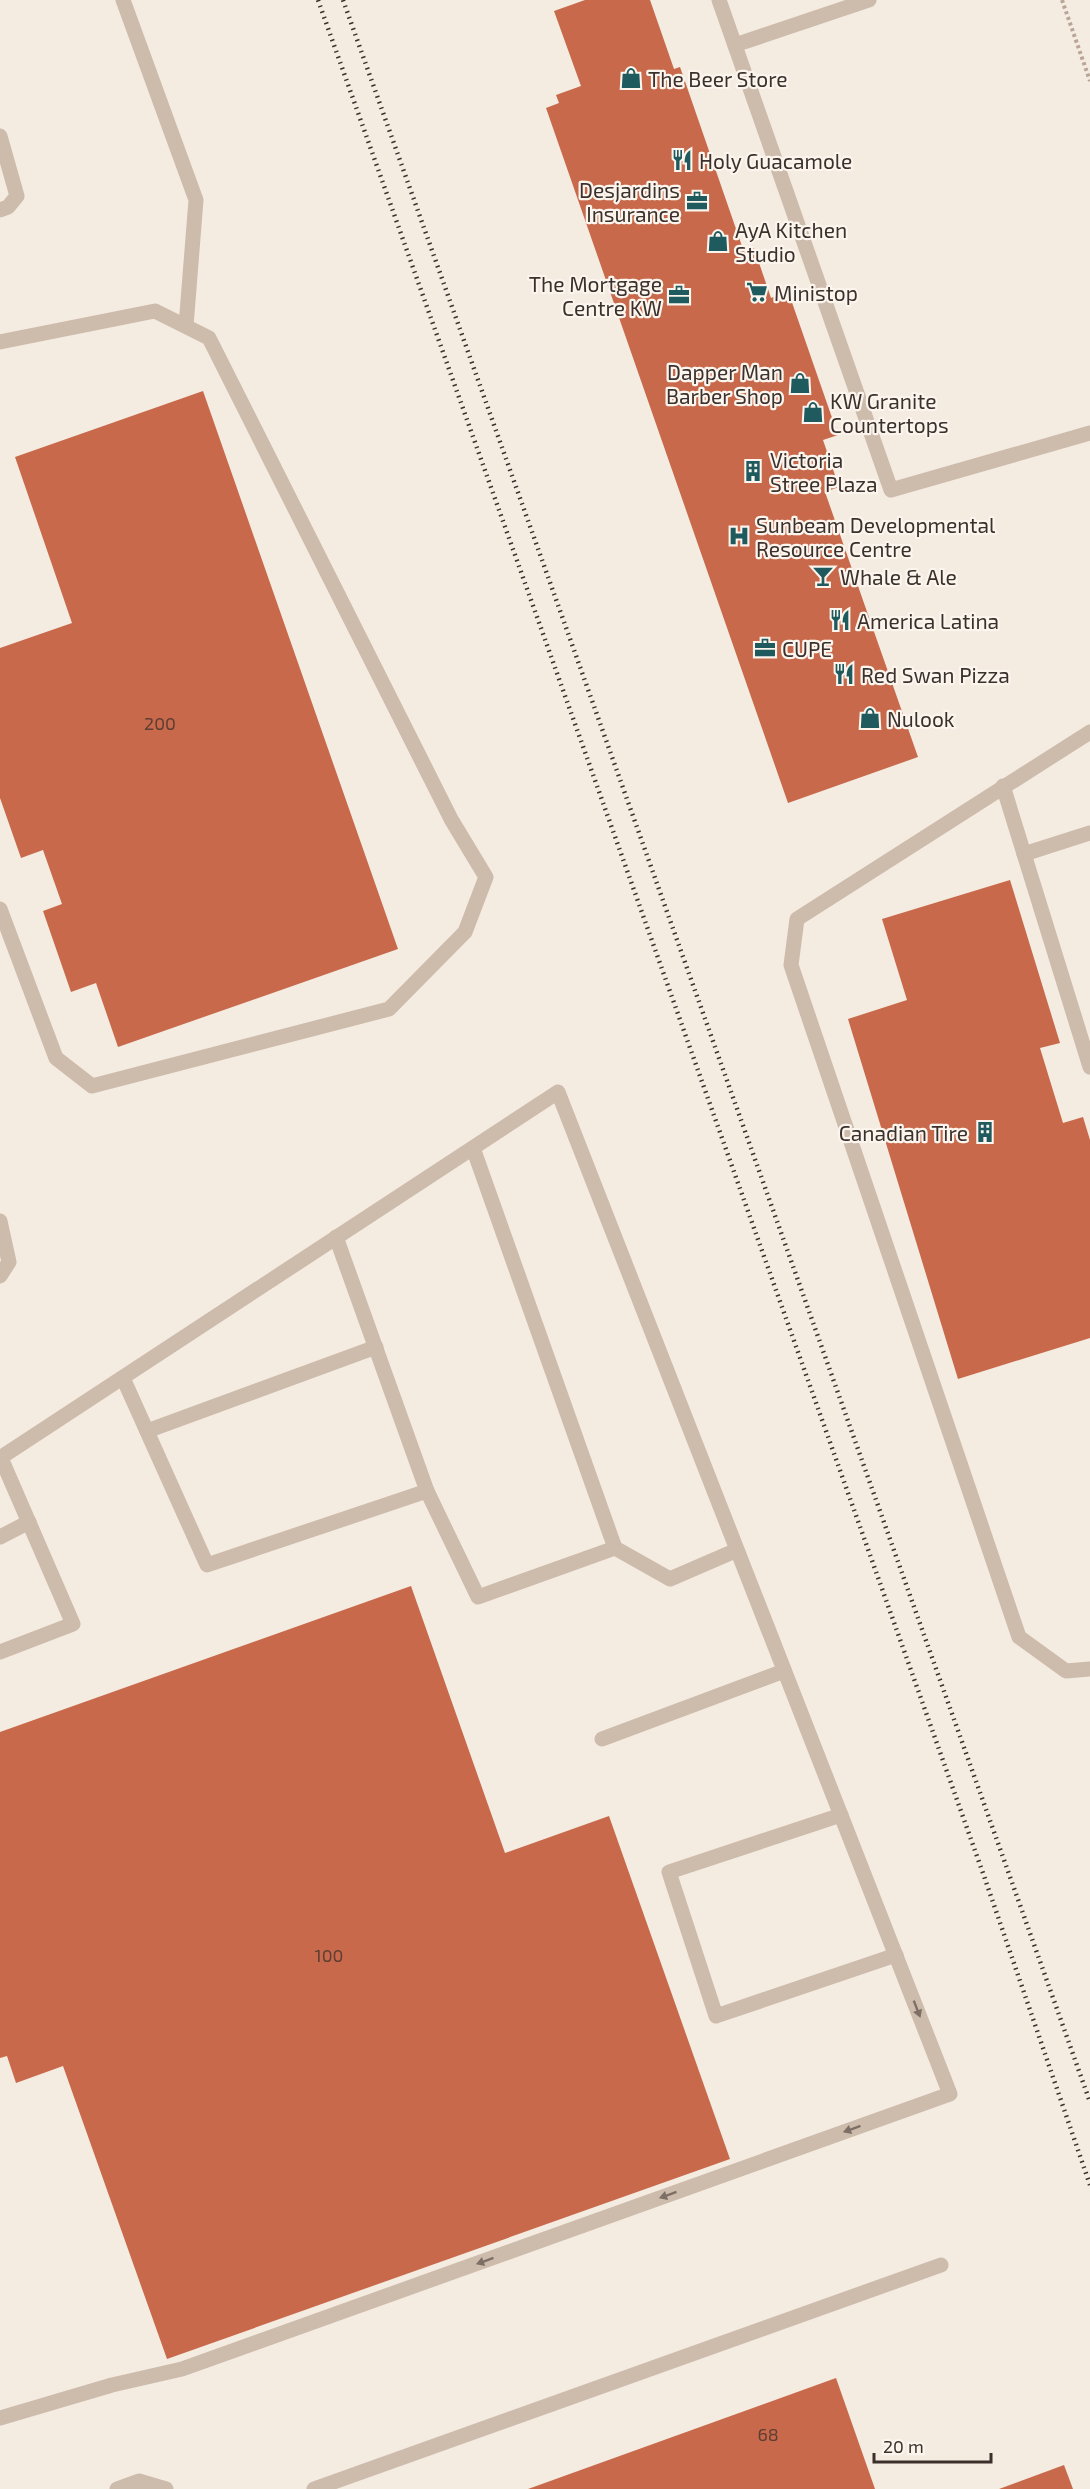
<svg xmlns="http://www.w3.org/2000/svg" width="1090" height="2489" font-family="'Exo 2',sans-serif">
  <style>
    .building { fill: #c8694b }
    .lines { fill: none; stroke-linecap: round; stroke-linejoin: round }
    .path { stroke: #b9a596; stroke-width: 4; stroke-dasharray: 3 3; stroke-linecap: butt }
    .service { stroke: #cdbbac; stroke-width: 15 }
    .rail { stroke: #3b302b; stroke-width: 4.5; stroke-dasharray: 1.5 4.5; stroke-linecap: butt }
    .oneway { fill: #7d6f65 }
    .labels { text-anchor: middle; dominant-baseline: central; stroke-width: 4.5; stroke-linejoin: round; paint-order: stroke }
    .number-label { font-size: 18px; fill: #5e3e33 }
    .poi-label { font-size: 21px; fill: #3b302b; stroke: #fbf5ee; text-anchor: start }
  </style>
  <rect width="100%" height="100%" fill="#f4ebe1"/>
  <g class="building">
    <polygon points="585,0 650,0 674,69 680,67 744,252 754,248 771,298 788,291 838,435 823,440 839,487 825,492 918,757 788,803 546,108 559,103 556,95 581,86 554,11"/>
    <polygon points="203,391 398,949 118,1047 96,983 71,992 43,911 62,904 43,850 21,858 0,798 0,648 72,623 15,457"/>
    <polygon points="1010,880 1060,1043 1040,1048 1063,1123 1083,1117 1090,1140 1090,1338 958,1379 848,1019 907,1000 882,919"/>
    <polygon points="411,1586 505,1853 609,1816 730,2159 167,2359 63,2066 16,2083 7,2056 0,2058 0,1732"/>
    <polygon points="836,2378 875,2489 528,2489"/>
    <polygon points="1064,2465 1073,2489 999,2489"/>
  </g>
  <g class="lines">
    <polyline class="path" points="1062,0 1090,81"/>
    <g class="service">
      <polyline points="123,0 196,200 186,326"/>
      <polyline points="719,0 891,490 1090,433"/>
      <polyline points="735,45 869,0"/>
      <polyline points="0,136 17,196 8,207 0,210"/>
      <polyline points="0,342 155,311 209,338 451,819 486,877 465,932 389,1009 92,1086 56,1058 0,909"/>
      <polyline points="1090,732 797,919 791,965 1019,1637 1066,1671 1090,1669"/>
      <polyline points="1003,786 1090,1067"/>
      <polyline points="1024,854 1090,833"/>
      <polyline points="0,1221 9,1262 0,1276"/>
      <polyline points="123,1378 207,1565 427,1491 336,1237"/>
      <polyline points="147,1431 376,1347"/>
      <polyline points="0,1458 558,1092 950,2094 182,2369 112,2385 0,2418"/>
      <polyline points="427,1491 478,1597 615,1548 473,1148"/>
      <polyline points="0,1537 29,1522"/>
      <polyline points="615,1548 670,1579 737,1550"/>
      <polyline points="0,1652 73,1624 1,1458"/>
      <polyline points="602,1739 784,1671"/>
      <polyline points="841,1815 669,1872 716,2016 896,1955"/>
      <polyline points="117,2489 139,2481 166,2489"/>
      <polyline points="314,2489 941,2265"/>
    </g>
    <g class="rail">
      <polyline points="318,0 984,1876 1090,2185"/>
      <polyline points="343,0 1090,2102"/>
    </g>
  </g>
  <defs><path id="oneway-solid" d="M-6-.8H1V-3.2L6.5 0L1 3.2V.8H-6Z" transform="scale(1.5)"/></defs>
  <g class="oneway">
    <use href="#oneway-solid" transform="translate(917 2009) rotate(69)"/>
    <use href="#oneway-solid" transform="translate(852 2129) rotate(160)"/>
    <use href="#oneway-solid" transform="translate(668 2195) rotate(160)"/>
    <use href="#oneway-solid" transform="translate(485 2261) rotate(160)"/>
  </g>
  <defs>
    <symbol id="shop-bare" viewBox="-9 -9 18 18"><path d="M-5-2.5h2.3a2.7 3.5 0 0 1 5.4 0H5L5.5 6h-11ZM-1.5-2.5h3a1.5 2.3 0 0 0-3 0Z" fill="#1f5a5e" stroke="#fbf5ee" stroke-width="2.5" paint-order="stroke"/></symbol>
    <symbol id="restaurant-bare" viewBox="-9 -9 18 18"><path d="M-5-6h1v4h1v-4h1v4h1v-4h1v5L-1.5 .5V6h-2V.5L-5-1ZM5-6V6H3V1.5H1.5Q1.5-4 5-6Z" fill="#1f5a5e" stroke="#fbf5ee" stroke-width="2.5" paint-order="stroke"/></symbol>
    <symbol id="office-bare" viewBox="-9 -9 18 18"><path d="M-6-3h4V-5.5h4V-3h4V5H-6ZM-1-4.5V-3h2v-1.5ZM-6 0V1H6V0Z" fill="#1f5a5e" stroke="#fbf5ee" stroke-width="2.5" paint-order="stroke"/></symbol>
    <symbol id="supermarket-bare" viewBox="-9 -9 18 18"><path d="M-6-5.5h2.5l.6 2H6L4.5 2H-2.5L-4.4-4H-6ZM-1.5 3.2a1.3 1.3 0 1 0 .1 0ZM3 3.2a1.3 1.3 0 1 0 .1 0Z" fill="#1f5a5e" stroke="#fbf5ee" stroke-width="2.5" paint-order="stroke"/></symbol>
    <symbol id="building-bare" viewBox="-9 -9 18 18"><path d="M-4-6H4V6H1V3H-1V6H-4ZM-2.5-4.3h1.7v1.8h-1.7ZM.8-4.3h1.7v1.8H.8ZM-2.5-1h1.7V.8h-1.7ZM.8-1h1.7V.8H.8Z" fill="#1f5a5e" stroke="#fbf5ee" stroke-width="2.5" paint-order="stroke"/></symbol>
    <symbol id="hospital-bare" viewBox="-9 -9 18 18"><path d="M-5-5h3v3.5h4V-5h3V5h-3V1.5h-4V5h-3Z" fill="#1f5a5e" stroke="#fbf5ee" stroke-width="2.5" paint-order="stroke"/></symbol>
    <symbol id="bar-bare" viewBox="-9 -9 18 18"><path d="M-6-5H6L.8 .8V4.5H3.5V6h-7V4.5H-.8V.8Z" fill="#1f5a5e" stroke="#fbf5ee" stroke-width="2.5" paint-order="stroke"/></symbol>
  </defs>
  <g fill-rule="evenodd">
    <use href="#shop-bare" x="616" y="63" width="30" height="30"/>
    <use href="#restaurant-bare" x="667" y="145" width="30" height="30"/>
    <use href="#office-bare" x="682" y="186" width="30" height="30"/>
    <use href="#shop-bare" x="703" y="226" width="30" height="30"/>
    <use href="#supermarket-bare" x="742" y="277" width="30" height="30"/>
    <use href="#office-bare" x="664" y="280" width="30" height="30"/>
    <use href="#shop-bare" x="785" y="368" width="30" height="30"/>
    <use href="#shop-bare" x="798" y="397" width="30" height="30"/>
    <use href="#building-bare" x="738" y="456" width="30" height="30"/>
    <use href="#hospital-bare" x="724" y="521" width="30" height="30"/>
    <use href="#bar-bare" x="808" y="561" width="30" height="30"/>
    <use href="#restaurant-bare" x="825" y="605" width="30" height="30"/>
    <use href="#office-bare" x="750" y="633" width="30" height="30"/>
    <use href="#restaurant-bare" x="829" y="659" width="30" height="30"/>
    <use href="#shop-bare" x="855" y="703" width="30" height="30"/>
    <use href="#building-bare" x="970" y="1117" width="30" height="30"/>
  </g>
  <g class="labels">
    <g class="number-label">
      <text x="160" y="723">200</text>
      <text x="329" y="1955">100</text>
      <text x="768" y="2434">68</text>
    </g>
    <g class="poi-label">
      <text x="648" y="78">The Beer Store</text>
      <text x="699" y="160">Holy Guacamole</text>
      <text x="680" y="189" text-anchor="end">Desjardins<tspan x="680" dy="24">Insurance</tspan></text>
      <text x="735" y="229">AyA Kitchen<tspan x="735" dy="24">Studio</tspan></text>
      <text x="662" y="283" text-anchor="end">The Mortgage<tspan x="662" dy="24">Centre KW</tspan></text>
      <text x="774" y="292">Ministop</text>
      <text x="783" y="371" text-anchor="end">Dapper Man<tspan x="783" dy="24">Barber Shop</tspan></text>
      <text x="830" y="400">KW Granite<tspan x="830" dy="24">Countertops</tspan></text>
      <text x="770" y="459">Victoria<tspan x="770" dy="24">Stree Plaza</tspan></text>
      <text x="756" y="524">Sunbeam Developmental<tspan x="756" dy="24">Resource Centre</tspan></text>
      <text x="840" y="576">Whale &amp; Ale</text>
      <text x="857" y="620">America Latina</text>
      <text x="782" y="648">CUPE</text>
      <text x="861" y="674">Red Swan Pizza</text>
      <text x="887" y="718">Nulook</text>
      <text x="968" y="1132" text-anchor="end">Canadian Tire</text>
    </g>
  </g>
  <path d="M874 2453v9h117v-9" fill="none" stroke="#3b302b" stroke-width="3"/>
  <text x="883" y="2453" font-size="18" fill="#3b302b" stroke="#fbf5ee" stroke-width="4.5" paint-order="stroke">20 m</text>
</svg>
